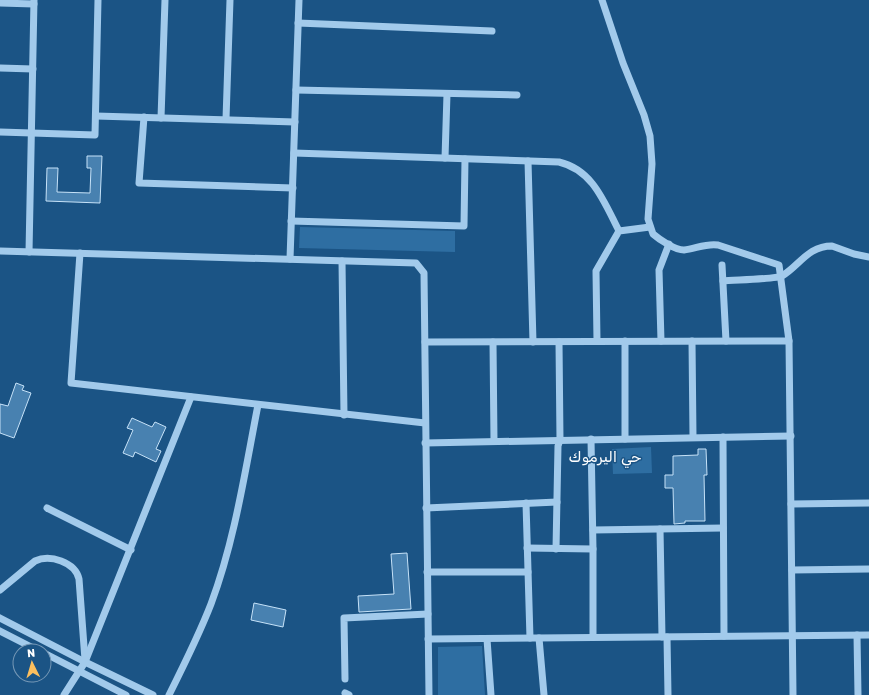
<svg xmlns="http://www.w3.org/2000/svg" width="869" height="695" font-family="Rubik,'Noto Naskh Arabic',sans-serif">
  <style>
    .green { fill: #2e6ea2 }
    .building { fill: #4881b0; stroke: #c6e2f8 }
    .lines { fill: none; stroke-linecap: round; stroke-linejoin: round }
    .minor { stroke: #a2caeb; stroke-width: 7 }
    .labels { text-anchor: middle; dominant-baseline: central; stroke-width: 3; stroke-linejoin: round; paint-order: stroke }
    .neighbourhood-label { font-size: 15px; fill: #fff; stroke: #1b5485 }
  </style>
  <rect width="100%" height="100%" fill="#1b5485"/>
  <g class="green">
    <polygon points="300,227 455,231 455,252 299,248"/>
    <polygon points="651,447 652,473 613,474 612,449"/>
    <polygon points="482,646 485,695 438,695 438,647"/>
  </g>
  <g class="building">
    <polygon points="87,156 102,156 100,203 46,201 47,168 58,168 57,192 90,193 91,168 87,168"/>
    <polygon points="16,383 24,386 22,390 31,393 14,438 0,433 0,404 8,406"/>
    <polygon points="132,418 152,427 155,422 166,427 156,449 161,451 156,462 135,452 133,457 123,453 133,430 127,428"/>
    <polygon points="698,449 706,449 707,475 704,475 705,521 685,521 685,523 674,524 673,488 665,488 665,475 673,475 673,456 698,455"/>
    <polygon points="407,553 411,609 359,612 358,596 394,594 391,554"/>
    <polygon points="254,603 286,610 283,627 251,620"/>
  </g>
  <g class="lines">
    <g class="minor">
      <path d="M602,0L623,63L644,115L650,136L652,164L648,219L653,234C660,240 675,250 684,250C695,249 706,243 718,245L779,265L789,341L793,695"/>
      <polyline points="0,3 34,4"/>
      <polyline points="298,23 492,31"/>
      <polyline points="0,68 33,69"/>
      <polyline points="296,90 517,95"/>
      <polyline points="96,116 295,122"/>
      <polyline points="144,117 139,183 293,188"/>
      <polyline points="161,118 165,0"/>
      <polyline points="226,119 230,0"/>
      <polyline points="0,132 95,135 98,0"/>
      <path d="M294,153L559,162C593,170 604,202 619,231"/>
      <polyline points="445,158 447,94"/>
      <polyline points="528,161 533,342"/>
      <polyline points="291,221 464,226 465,159"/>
      <polyline points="0,251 416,263 424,273 429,695"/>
      <polyline points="29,252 34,0"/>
      <polyline points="80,253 71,383 425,423"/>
      <polyline points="290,259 299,0"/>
      <polyline points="342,261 344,415"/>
      <polyline points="722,265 726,341"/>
      <path d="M723,281C732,280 777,279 782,276C800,265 808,246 832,246L854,254L869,257"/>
      <polyline points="597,341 596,271 619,231 650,227"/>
      <polyline points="625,341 625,439"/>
      <polyline points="661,341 659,270 669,244"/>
      <polyline points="692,341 693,437"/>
      <polyline points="425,342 789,341"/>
      <polyline points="493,342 494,441"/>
      <polyline points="723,437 724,636"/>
      <polyline points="591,439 593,549 593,637"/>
      <polyline points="425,443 791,436"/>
      <polyline points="526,503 530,638"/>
      <polyline points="791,504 869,503"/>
      <polyline points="47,508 131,550"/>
      <polyline points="426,508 557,502"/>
      <polyline points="660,529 662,637"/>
      <polyline points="593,530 723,528"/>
      <polyline points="527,548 593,549"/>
      <polyline points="556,549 558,446 560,440 559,342"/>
      <polyline points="792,570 869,569"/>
      <polyline points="427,572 528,572"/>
      <path d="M0,590L35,561C50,554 75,562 79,579L85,660"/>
      <polyline points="0,618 85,662 153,695"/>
      <polyline points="0,631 39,651"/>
      <polyline points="857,635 858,695"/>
      <polyline points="667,637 668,695"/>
      <polyline points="539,638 544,695"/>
      <polyline points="428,639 869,635"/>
      <polyline points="487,639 491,695"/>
      <polyline points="44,653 126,695"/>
      <polyline points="345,679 344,618 428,614"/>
      <polyline points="345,693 349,695"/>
      <polyline points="64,695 85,662 191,397"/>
      <path d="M169,695C184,665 199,635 211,604C235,540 245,471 258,405"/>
    </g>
  </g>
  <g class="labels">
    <g class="neighbourhood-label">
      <text x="605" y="457">حي اليرموك</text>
    </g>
  </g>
  <g transform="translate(32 663) rotate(355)"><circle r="19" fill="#1b5485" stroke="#7698b6"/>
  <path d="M0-3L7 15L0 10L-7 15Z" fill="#fcbf5e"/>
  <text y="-6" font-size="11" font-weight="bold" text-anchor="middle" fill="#ffffff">N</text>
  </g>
</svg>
